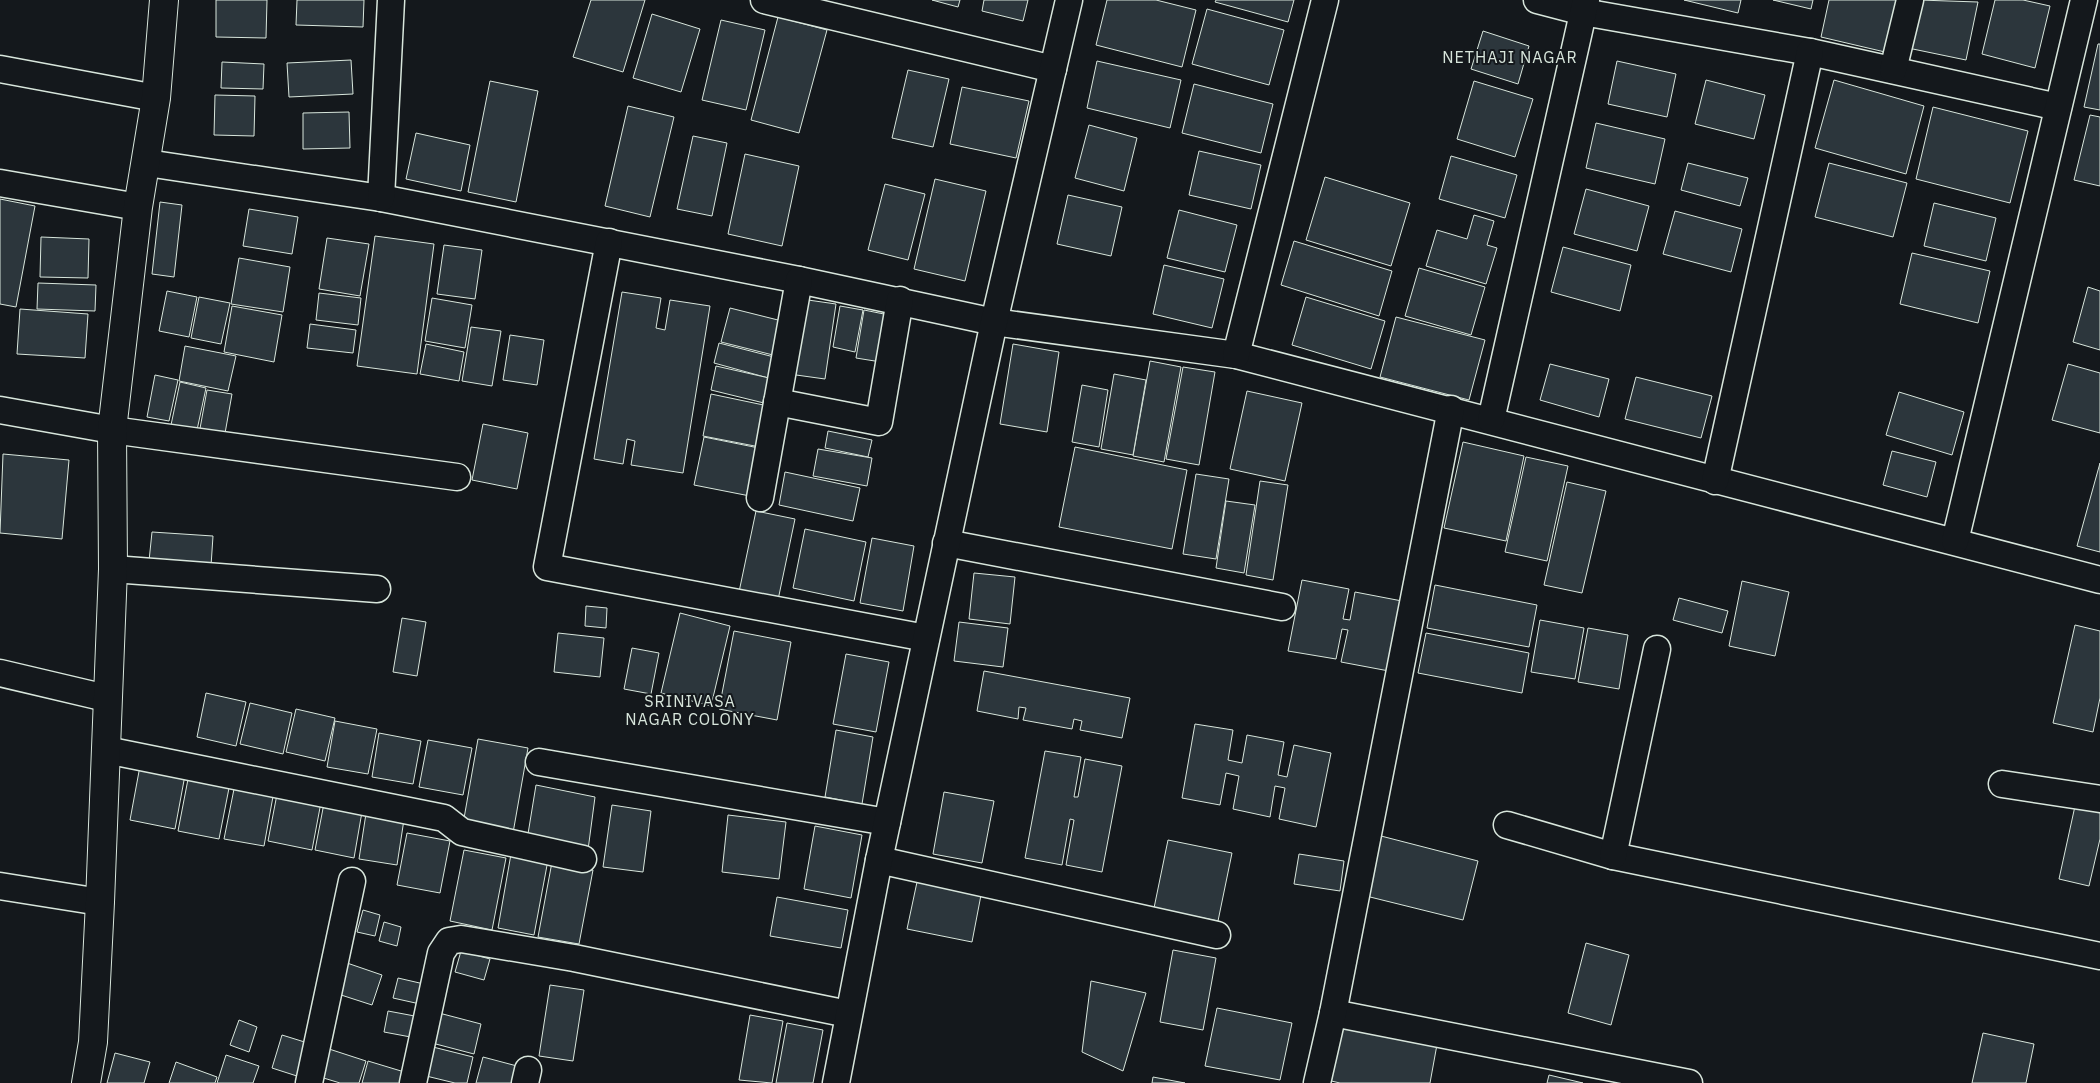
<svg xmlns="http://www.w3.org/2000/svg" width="2100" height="1083" font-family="'IBM Plex Sans',sans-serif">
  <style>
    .building { fill: #2c363c; stroke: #d8e6dc }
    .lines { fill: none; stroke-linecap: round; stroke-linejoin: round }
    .minor-casing { stroke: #d8e6dc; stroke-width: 29 }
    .tertiary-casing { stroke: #d8e6dc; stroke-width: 30 }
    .minor { stroke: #14181c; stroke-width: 26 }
    .tertiary { stroke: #14181c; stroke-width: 28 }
    .labels { text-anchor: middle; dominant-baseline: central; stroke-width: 4; stroke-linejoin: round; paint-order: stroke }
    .neighbourhood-label { font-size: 16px; letter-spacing: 1px; fill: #d8e6dc; stroke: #14181c }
  </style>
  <rect width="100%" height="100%" fill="#14181c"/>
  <g class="building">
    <polygon points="216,0 267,0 266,38 216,37"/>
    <polygon points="297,0 364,0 363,27 296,25"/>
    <polygon points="591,0 645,0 623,72 573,57"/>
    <polygon points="932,0 960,0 958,7"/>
    <polygon points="984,0 1028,0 1023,21 982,11"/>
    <polygon points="1107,0 1156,0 1196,10 1182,67 1096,45"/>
    <polygon points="1216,0 1294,0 1288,22 1215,2"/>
    <polygon points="1684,0 1741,0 1738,13"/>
    <polygon points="1773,0 1813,0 1811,9"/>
    <polygon points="1829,0 1897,0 1885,52 1821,37"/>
    <polygon points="1919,0 1978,2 1966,60 1908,48"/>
    <polygon points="1995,0 2023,0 2050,6 2035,68 1982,54"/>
    <polygon points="1207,9 1284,30 1269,85 1192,64"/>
    <polygon points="652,14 700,29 681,92 633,78"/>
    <polygon points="778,17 827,30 799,133 751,120"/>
    <polygon points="721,20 765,30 746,110 702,100"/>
    <polygon points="1483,31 1529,46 1518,84 1471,69"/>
    <polygon points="2098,44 2100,44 2100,110 2084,107"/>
    <polygon points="351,60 353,94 289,97 287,63"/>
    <polygon points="1097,61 1181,80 1170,128 1087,108"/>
    <polygon points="1617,61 1676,74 1667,117 1608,104"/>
    <polygon points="222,62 264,64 263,89 221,88"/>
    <polygon points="908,70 949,79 933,147 892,138"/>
    <polygon points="1706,80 1765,95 1754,139 1695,124"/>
    <polygon points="1834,80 1924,106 1906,174 1815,148"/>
    <polygon points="490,81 538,91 516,202 468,192"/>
    <polygon points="1474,81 1533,99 1515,157 1457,139"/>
    <polygon points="1194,84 1273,104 1261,153 1182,133"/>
    <polygon points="962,87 1029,101 1016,158 950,144"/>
    <polygon points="215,95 255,96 254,136 214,135"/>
    <polygon points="628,106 674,117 650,217 605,206"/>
    <polygon points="1933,107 2028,131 2010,203 1916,179"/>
    <polygon points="349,112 350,148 303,149 303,113"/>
    <polygon points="2090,115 2100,117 2100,186 2074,180"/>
    <polygon points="1596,123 1665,139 1655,184 1586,168"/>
    <polygon points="1089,125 1137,138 1124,191 1075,178"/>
    <polygon points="416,133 470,145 461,191 406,179"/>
    <polygon points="693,136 727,143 712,216 677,209"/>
    <polygon points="1199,151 1261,165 1251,209 1189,195"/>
    <polygon points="745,154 799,166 782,246 728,234"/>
    <polygon points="1451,156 1517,175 1505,218 1439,199"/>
    <polygon points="1688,163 1748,178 1740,206 1681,190"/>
    <polygon points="1829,163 1907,183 1893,237 1815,217"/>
    <polygon points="1325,177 1410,203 1391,266 1306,240"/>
    <polygon points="935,179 986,191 965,281 914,269"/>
    <polygon points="885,184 925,194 908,260 868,250"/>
    <polygon points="1586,189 1649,206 1637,251 1574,234"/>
    <polygon points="1068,195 1122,207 1111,256 1057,244"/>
    <polygon points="0,199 35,206 16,307 0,304"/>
    <polygon points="160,202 182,205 174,277 152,274"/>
    <polygon points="1934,203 1996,218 1986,261 1924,246"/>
    <polygon points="249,209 298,217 292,254 243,246"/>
    <polygon points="1179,210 1237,225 1225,272 1167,258"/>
    <polygon points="1675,211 1742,229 1731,272 1663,254"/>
    <polygon points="1474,215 1494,221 1487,245 1497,248 1486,284 1426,266 1437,230 1467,239"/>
    <polygon points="375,236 434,244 417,374 357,366"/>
    <polygon points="41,237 89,239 88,278 40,277"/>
    <polygon points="327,238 369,244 360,296 319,289"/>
    <polygon points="1294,241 1392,271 1379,316 1281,285"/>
    <polygon points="444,245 482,250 475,299 437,294"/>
    <polygon points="1563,247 1631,265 1620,311 1551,292"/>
    <polygon points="1912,253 1990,271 1978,323 1900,304"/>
    <polygon points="239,258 290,267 283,312 231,304"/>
    <polygon points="1164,265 1224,279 1212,328 1153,314"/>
    <polygon points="1419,268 1485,287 1471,335 1405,316"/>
    <polygon points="38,283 96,285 95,311 37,309"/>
    <polygon points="2088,287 2100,291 2100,350 2073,342"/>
    <polygon points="167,291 197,297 189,337 159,331"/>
    <polygon points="622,292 661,298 656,328 665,330 670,300 710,306 683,473 631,465 635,441 627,439 623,464 594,459"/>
    <polygon points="319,293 361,298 358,325 316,320"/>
    <polygon points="199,297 230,303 221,344 191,338"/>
    <polygon points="1306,297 1385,321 1371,369 1292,345"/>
    <polygon points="432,298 472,305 465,348 425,341"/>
    <polygon points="801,299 836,304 825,379 789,374"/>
    <polygon points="232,306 282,315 274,362 224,352"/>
    <polygon points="840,306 863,310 855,352 833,347"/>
    <polygon points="730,308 786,322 777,356 721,342"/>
    <polygon points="20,309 88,314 85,358 17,354"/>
    <polygon points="864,310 889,315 881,362 856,358"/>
    <polygon points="1396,317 1485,340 1469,400 1380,377"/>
    <polygon points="310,324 356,330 353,353 307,348"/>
    <polygon points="471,327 501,331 492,386 462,381"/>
    <polygon points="510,335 544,340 537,385 503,380"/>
    <polygon points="719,343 778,358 772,379 714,363"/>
    <polygon points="426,344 464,352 459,381 420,374"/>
    <polygon points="1013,344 1059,352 1047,432 1000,424"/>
    <polygon points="185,346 236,356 228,391 179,381"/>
    <polygon points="1150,361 1181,367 1164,462 1133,456"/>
    <polygon points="1550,364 1609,379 1599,417 1540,400"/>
    <polygon points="2068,364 2100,373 2100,433 2052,420"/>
    <polygon points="716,366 778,380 772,405 711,390"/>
    <polygon points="1183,367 1215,372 1199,465 1166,459"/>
    <polygon points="1114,374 1146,380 1133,455 1101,449"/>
    <polygon points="155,375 178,380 169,421 147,417"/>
    <polygon points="1636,377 1712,396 1701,438 1625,419"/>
    <polygon points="180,382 206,388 197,430 171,425"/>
    <polygon points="1082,385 1108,390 1099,447 1072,442"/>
    <polygon points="207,390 232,394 224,439 199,434"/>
    <polygon points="1247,391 1302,403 1285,481 1230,469"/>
    <polygon points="1899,392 1964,412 1952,455 1886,435"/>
    <polygon points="711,394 773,407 765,448 703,436"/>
    <polygon points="483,424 528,433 517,489 472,480"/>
    <polygon points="828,431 872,440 868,457 825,448"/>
    <polygon points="704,437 764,449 755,497 694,485"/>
    <polygon points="1463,442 1524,456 1506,541 1444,528"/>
    <polygon points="1075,447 1187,470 1172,549 1059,527"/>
    <polygon points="818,449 872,458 867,486 813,476"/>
    <polygon points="1892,451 1936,462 1927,497 1883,485"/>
    <polygon points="3,454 69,460 62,539 0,533"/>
    <polygon points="1526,457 1568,466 1547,561 1505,552"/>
    <polygon points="2100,463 2100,552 2077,546"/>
    <polygon points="785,472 860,488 853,521 779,505"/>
    <polygon points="1196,474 1229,479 1216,559 1183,554"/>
    <polygon points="1260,481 1288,485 1273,580 1246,575"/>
    <polygon points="1567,482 1606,491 1582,593 1544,585"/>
    <polygon points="1226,501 1255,505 1244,573 1216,568"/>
    <polygon points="756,511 795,519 778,600 739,592"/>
    <polygon points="805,529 866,542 854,601 793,588"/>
    <polygon points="152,532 213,536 211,566 149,561"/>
    <polygon points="872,538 914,546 903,611 860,603"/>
    <polygon points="974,573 1015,577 1010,624 969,619"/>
    <polygon points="1302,580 1349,589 1343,619 1350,620 1355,592 1402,601 1389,671 1341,662 1348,630 1342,629 1336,659 1288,651"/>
    <polygon points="1742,581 1789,592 1775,656 1729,646"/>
    <polygon points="1435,585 1537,605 1529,647 1427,628"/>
    <polygon points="1679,598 1728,611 1722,633 1673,620"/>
    <polygon points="586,606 607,608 606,628 585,626"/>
    <polygon points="680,613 730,626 711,706 661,693"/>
    <polygon points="402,618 426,622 417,676 393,672"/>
    <polygon points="1540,620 1584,628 1575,679 1531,672"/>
    <polygon points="959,622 1008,628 1003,667 954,661"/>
    <polygon points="2075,625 2100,631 2100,698 2093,732 2053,723"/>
    <polygon points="1588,628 1628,635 1619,689 1578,682"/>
    <polygon points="734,631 791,642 777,720 719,709"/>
    <polygon points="558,633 604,638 600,677 554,672"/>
    <polygon points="1426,633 1529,653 1522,693 1418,673"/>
    <polygon points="632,648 659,653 651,694 624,689"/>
    <polygon points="846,654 889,662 876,732 833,724"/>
    <polygon points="984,671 1130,698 1122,738 1080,730 1082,721 1074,719 1072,729 1023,720 1026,708 1019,707 1018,719 977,711"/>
    <polygon points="206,693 246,702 236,746 197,737"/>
    <polygon points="250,703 292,713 283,754 240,744"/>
    <polygon points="296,709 335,718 325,761 286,752"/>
    <polygon points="335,721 377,729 368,774 327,767"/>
    <polygon points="1195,724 1233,730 1228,760 1242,763 1247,735 1284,742 1278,775 1287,777 1294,745 1331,753 1316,827 1279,819 1285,788 1275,786 1270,817 1233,809 1239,776 1226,773 1220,805 1182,798"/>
    <polygon points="836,730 873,737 862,804 825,797"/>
    <polygon points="379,733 421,741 413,784 372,777"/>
    <polygon points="478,739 528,748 513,833 463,824"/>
    <polygon points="428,740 472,748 463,795 419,787"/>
    <polygon points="1045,751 1081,757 1074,797 1078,797 1085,759 1122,766 1102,872 1066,865 1074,820 1070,819 1062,865 1025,858"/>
    <polygon points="140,766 185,775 175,829 130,820"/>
    <polygon points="189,774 230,783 219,839 178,831"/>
    <polygon points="235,784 274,791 264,846 224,839"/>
    <polygon points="536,785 595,797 588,850 527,840"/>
    <polygon points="278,789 322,797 312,850 268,841"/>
    <polygon points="944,792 994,801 982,863 933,854"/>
    <polygon points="325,798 363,806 354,858 315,850"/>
    <polygon points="612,805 651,811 643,872 603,867"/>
    <polygon points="2075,806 2100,812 2100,839 2089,886 2059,879"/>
    <polygon points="367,807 405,813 397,865 359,859"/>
    <polygon points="728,815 786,822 779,879 722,872"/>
    <polygon points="815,826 862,835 851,898 804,889"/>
    <polygon points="407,833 450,841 440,893 397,885"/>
    <polygon points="1381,836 1478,861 1463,920 1366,896"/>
    <polygon points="1168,840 1232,853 1218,921 1154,908"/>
    <polygon points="464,850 506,858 492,930 450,921"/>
    <polygon points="511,854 548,860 534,935 498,928"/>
    <polygon points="1299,854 1344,861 1340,891 1294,884"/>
    <polygon points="552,862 593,870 579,944 538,937"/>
    <polygon points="917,882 981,895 972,942 907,929"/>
    <polygon points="777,897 848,910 841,948 770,936"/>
    <polygon points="363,910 380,915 375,936 357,932"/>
    <polygon points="384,922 401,927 397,946 379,941"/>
    <polygon points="1586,943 1629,955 1611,1025 1568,1013"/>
    <polygon points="1173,950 1216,958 1203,1030 1160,1022"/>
    <polygon points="461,951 490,959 484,980 455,972"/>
    <polygon points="347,963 382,975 372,1005 338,994"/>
    <polygon points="398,978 424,984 420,1004 393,998"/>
    <polygon points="1091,981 1146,993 1123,1071 1082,1052"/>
    <polygon points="550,985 584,990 573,1061 539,1056"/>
    <polygon points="1217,1008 1292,1023 1280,1080 1205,1066"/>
    <polygon points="388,1011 420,1017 416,1038 384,1032"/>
    <polygon points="439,1013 481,1024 474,1054 432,1043"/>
    <polygon points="750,1015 783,1021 772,1083 739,1080"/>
    <polygon points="1339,1019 1438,1039 1430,1083 1340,1083 1327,1080"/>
    <polygon points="239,1020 257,1027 249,1052 230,1045"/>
    <polygon points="787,1023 823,1030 813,1083 776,1083"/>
    <polygon points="1983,1033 2034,1044 2026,1083 1972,1083"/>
    <polygon points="282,1035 311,1044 300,1077 272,1068"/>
    <polygon points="429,1046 473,1057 467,1083 455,1083 422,1075"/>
    <polygon points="326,1048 366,1061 359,1083 340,1083 317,1076"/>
    <polygon points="115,1053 150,1062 144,1083 107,1083"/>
    <polygon points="226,1055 259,1066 253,1083 217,1083"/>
    <polygon points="483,1057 517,1066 513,1083 476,1083"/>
    <polygon points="368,1061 411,1074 408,1083 362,1083"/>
    <polygon points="176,1062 217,1077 215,1083 169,1083"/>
    <polygon points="1549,1075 1583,1083 1547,1083"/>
    <polygon points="1153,1077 1185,1083 1152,1083"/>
  </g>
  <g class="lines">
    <defs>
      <g id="minor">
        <polyline points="764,0 1053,69"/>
        <polyline points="1537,0 1583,12 1810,52 2058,107"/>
        <polyline points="0,69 156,98"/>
        <polyline points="1893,70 1910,0"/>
        <polyline points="147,163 381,198 799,280 994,322 1236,355 2100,580"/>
        <polyline points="0,183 138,207"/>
        <polyline points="381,198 391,0"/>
        <polyline points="609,242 547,567 926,638"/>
        <polyline points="1236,355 1325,0"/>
        <polyline points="777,402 879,422 900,300"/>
        <polyline points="0,410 112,430 457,477"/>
        <polyline points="1491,420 1586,0"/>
        <polyline points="1715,481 1810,52"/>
        <polyline points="760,498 799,280"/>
        <polyline points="1955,541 2084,0"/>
        <polyline points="946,543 1282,607"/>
        <polyline points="113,569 377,589"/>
        <polyline points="0,673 106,698"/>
        <polyline points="106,750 444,818 462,832 583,859"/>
        <polyline points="539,762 887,822"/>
        <polyline points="2002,784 2100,799"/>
        <polyline points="1507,825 1613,856 2100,956"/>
        <polyline points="1613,856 1657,649"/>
        <polyline points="879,860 1217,935"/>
        <polyline points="0,886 100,902"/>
        <polyline points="1333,1013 1689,1083"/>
        <polyline points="309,1083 352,881"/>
        <polyline points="413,1083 441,953 449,941 461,939 574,958 848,1014"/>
        <polyline points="525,1083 528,1070"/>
        <polyline points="836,1083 879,860 994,322 1069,0"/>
        <polyline points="1317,1083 1333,1013 1451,409"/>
      </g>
      <polyline id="tertiary" points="86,1083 93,1042 100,902 113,569 112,430 138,207 156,98 164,0"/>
    </defs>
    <use href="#minor" class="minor-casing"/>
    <use href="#tertiary" class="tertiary-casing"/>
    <use href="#minor" class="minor"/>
    <use href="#tertiary" class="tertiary"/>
  </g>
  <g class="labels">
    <g class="neighbourhood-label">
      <text x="1510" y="57">NETHAJI NAGAR</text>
      <text x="690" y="701">SRINIVASA<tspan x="690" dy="18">NAGAR COLONY</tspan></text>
    </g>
  </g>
</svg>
